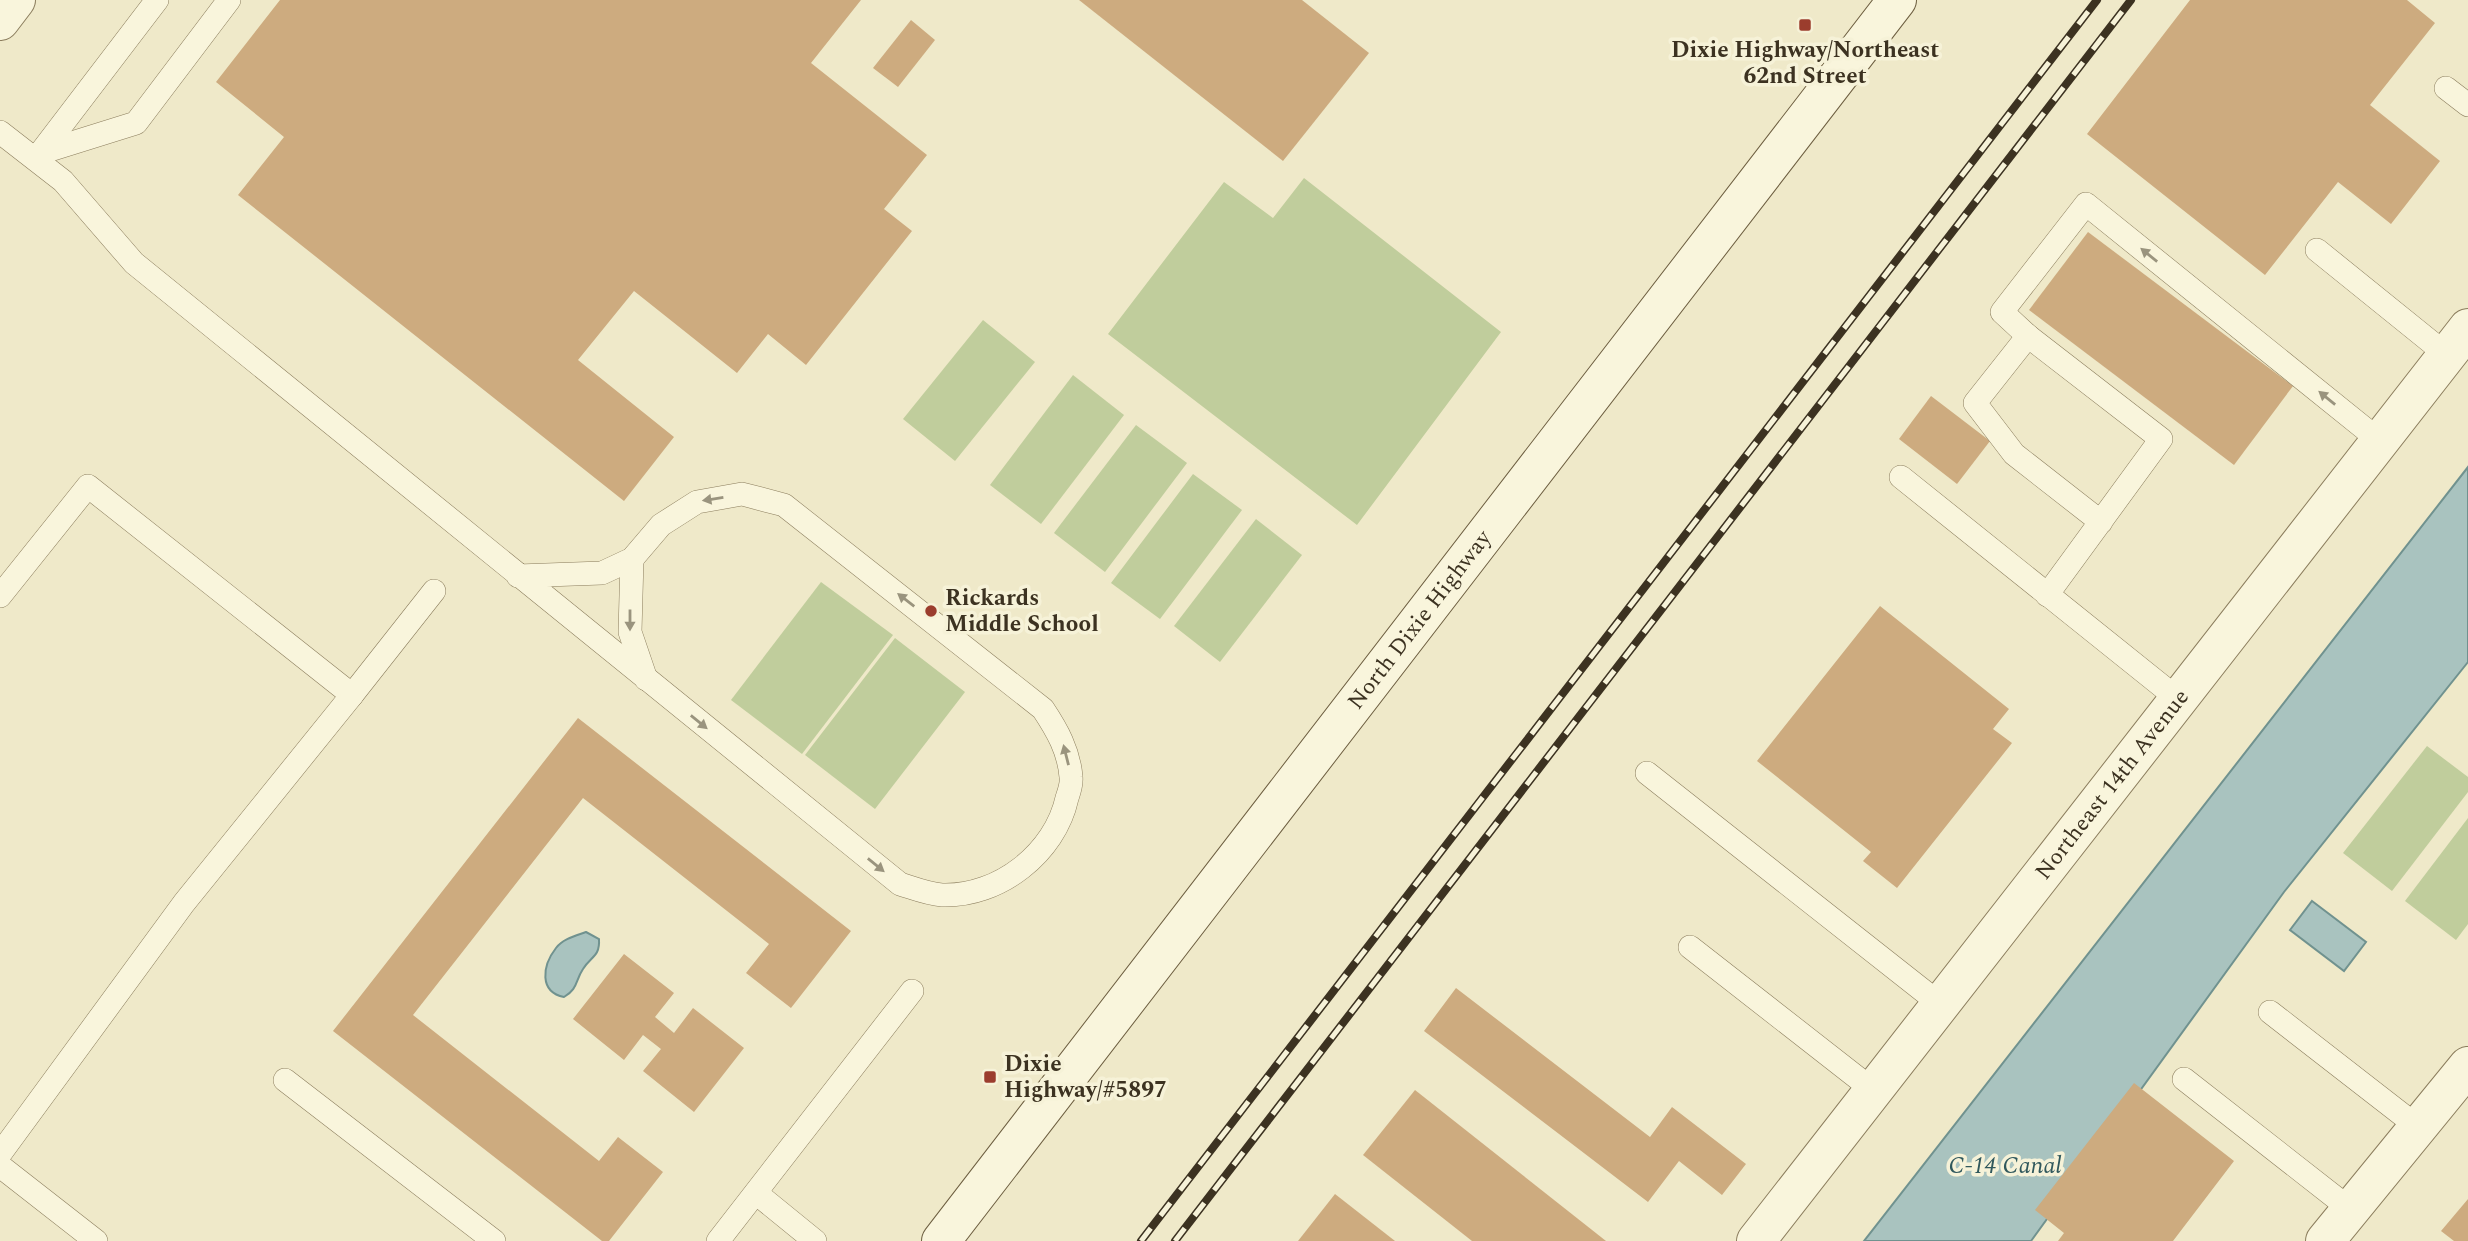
<svg xmlns="http://www.w3.org/2000/svg" width="2468" height="1241" font-family="Spectral,serif">
  <style>
    .green { fill: #c0cd9c }
    .water { fill: #a9c3bf; stroke: #70928f; stroke-width: 2 }
    .building { fill: #cdab7f }
    .lines { fill: none; stroke-linecap: round; stroke-linejoin: round }
    .service-casing { stroke: #8b7d5d; stroke-width: 24 }
    .minor-casing { stroke: #8b7d5d; stroke-width: 40 }
    .secondary-casing { stroke: #6d5e40; stroke-width: 40 }
    .service { stroke: #f9f5dc; stroke-width: 23 }
    .minor { stroke: #f9f5dc; stroke-width: 38 }
    .secondary { stroke: #f9f5dc; stroke-width: 38 }
    .rail-casing { stroke: #3c3221; stroke-width: 8 }
    .rail { stroke: #f6f2d8; stroke-width: 5; stroke-dasharray: 16; stroke-linecap: butt }
    .oneway { fill: #9a947e }
    .poi-dot { fill: #9b3d2d; stroke: #f6f2d8; stroke-width: 2.5 }
    .labels { text-anchor: middle; dominant-baseline: central; stroke-width: 7; stroke-linejoin: round; paint-order: stroke }
    .poi-label { font-size: 23px; font-weight: bold; fill: #3c3221; stroke: #f6f2d8; text-anchor: start }
    .street-label { font-size: 23px; fill: #3c3221; stroke: #f6f2d8 }
    .water-label { font-size: 24px; font-style: italic; fill: #30585c; stroke: #f6f2d8 }
  </style>
  <rect width="100%" height="100%" fill="#efe9c9"/>
  <g class="green">
    <polygon points="1304,178 1501,332 1357,525 1108,334 1224,182 1273,218"/>
    <polygon points="983,320 1035,362 955,461 903,419"/>
    <polygon points="1073,375 1124,415 1041,524 990,485"/>
    <polygon points="1136,425 1187,463 1105,572 1054,533"/>
    <polygon points="1193,474 1242,510 1160,619 1111,583"/>
    <polygon points="1256,519 1302,555 1220,662 1174,626"/>
    <polygon points="821,582 893,635 802,754 731,700"/>
    <polygon points="895,638 965,692 875,809 805,755"/>
    <polygon points="2427,746 2468,777 2468,792 2392,891 2343,853"/>
    <polygon points="2468,818 2468,924 2456,940 2405,901"/>
  </g>
  <g class="water">
    <polygon points="2468,467 2468,662 2284,892 2031,1241 1864,1241"/>
    <polygon points="2312,901 2366,942 2344,971 2290,930"/>
    <path d="M586,932L599,939C600,957 591,956 583,969C575,981 578,989 564,997C539,992 542,966 556,948C563,939 575,936 586,932Z"/>
  </g>
  <g class="building">
    <polygon points="280,0 861,0 811,63 927,155 884,209 912,231 806,365 768,334 737,373 634,291 578,360 674,437 624,501 238,195 284,137 216,82"/>
    <polygon points="1079,0 1302,0 1369,53 1283,161"/>
    <polygon points="2190,0 2407,0 2435,23 2370,105 2440,161 2391,224 2338,182 2265,275 2087,134"/>
    <polygon points="911,20 935,40 898,87 873,68"/>
    <polygon points="2088,232 2293,386 2234,465 2029,310"/>
    <polygon points="1931,396 1990,441 1957,484 1899,439"/>
    <polygon points="1880,606 2009,709 1993,729 2012,743 1897,888 1863,861 1871,852 1757,761"/>
    <polygon points="578,718 851,931 791,1008 746,973 769,944 583,798 413,1015 599,1161 618,1137 663,1172 609,1241 602,1241 333,1031"/>
    <polygon points="624,954 674,993 655,1017 674,1033 693,1008 744,1048 694,1112 643,1071 661,1049 643,1035 624,1060 573,1019"/>
    <polygon points="1456,988 1650,1137 1672,1107 1746,1164 1722,1195 1679,1161 1648,1202 1424,1031"/>
    <polygon points="2134,1083 2234,1161 2173,1241 2058,1241 2064,1233 2035,1210"/>
    <polygon points="1415,1090 1606,1241 1472,1241 1363,1155"/>
    <polygon points="1335,1194 1395,1241 1298,1241"/>
    <polygon points="2468,1199 2468,1241 2454,1241 2441,1231"/>
  </g>
  <g class="lines">
    <defs>
      <g id="service">
        <polyline points="2446,88 2468,105"/>
        <path d="M0,132L63,181L134,263L900,884C913,888 928,894 942,895C999,897 1055,853 1067,798C1069,792 1072,784 1071,777C1069,751 1057,730 1043,709L784,505L742,494L697,502L661,525L632,559L602,573L518,576"/>
        <polyline points="40,153 136,123 229,0"/>
        <polyline points="38,156 157,0"/>
        <polyline points="2317,250 2447,355"/>
        <polyline points="2028,336 2002,312 2086,204 2380,441"/>
        <polyline points="1901,477 2178,699"/>
        <polyline points="632,559 630,632 646,679"/>
        <polyline points="2047,595 2161,439 2028,336 1975,403 2014,454 2101,522"/>
        <polyline points="0,596 88,486 352,695 184,903 0,1154"/>
        <polyline points="352,695 434,591"/>
        <polyline points="1647,773 1940,1004"/>
        <polyline points="1690,947 1873,1090"/>
        <polyline points="2270,1012 2418,1127"/>
        <polyline points="2184,1079 2350,1209"/>
        <polyline points="285,1080 494,1241"/>
        <polyline points="0,1166 96,1241"/>
        <polyline points="756,1193 815,1241"/>
        <polyline points="718,1241 912,991"/>
      </g>
      <g id="minor">
        <polyline points="0,21 16,0"/>
        <path id="s1" d="M1756,1241L2468,328"/>
        <polyline points="2325,1241 2468,1066"/>
      </g>
      <g id="secondary">
        <path id="s2" d="M941,1241L1897,0"/>
      </g>
    </defs>
    <use href="#service" class="service-casing"/>
    <use href="#minor" class="minor-casing"/>
    <use href="#secondary" class="secondary-casing"/>
    <use href="#service" class="service"/>
    <use href="#minor" class="minor"/>
    <use href="#secondary" class="secondary"/>
    <defs>
      <g id="rail">
        <polyline points="1141,1241 2097,0"/>
        <polyline points="1175,1241 2131,0"/>
      </g>
    </defs>
    <use href="#rail" class="rail-casing"/>
    <use href="#rail" class="rail"/>
  </g>
  <defs><path id="oneway-solid" d="M-6-.8H1V-3.2L6.5 0L1 3.2V.8H-6Z" transform="scale(1.75)"/></defs>
  <g class="oneway">
    <use href="#oneway-solid" transform="translate(2149 255) rotate(-141)"/>
    <use href="#oneway-solid" transform="translate(2327 398) rotate(-141)"/>
    <use href="#oneway-solid" transform="translate(713 499) rotate(171)"/>
    <use href="#oneway-solid" transform="translate(906 600) rotate(-142)"/>
    <use href="#oneway-solid" transform="translate(630 620) rotate(90)"/>
    <use href="#oneway-solid" transform="translate(699 722) rotate(39)"/>
    <use href="#oneway-solid" transform="translate(1066 755) rotate(-104)"/>
    <use href="#oneway-solid" transform="translate(876 865) rotate(39)"/>
  </g>
  <g class="poi-dot">
    <rect x="1798" y="18" width="14" height="14" rx="3.5"/>
    <circle cx="931" cy="611" r="7"/>
    <rect x="983" y="1070" width="14" height="14" rx="3.5"/>
  </g>
  <g class="labels">
    <g class="poi-label">
      <text x="1805" y="50" text-anchor="middle">Dixie Highway/Northeast<tspan x="1805" dy="26">62nd Street</tspan></text>
      <text x="945" y="598">Rickards<tspan x="945" dy="26">Middle School</tspan></text>
      <text x="1004" y="1064">Dixie<tspan x="1004" dy="26">Highway/#5897</tspan></text>
    </g>
    <g class="street-label">
      <text stroke="none"><textPath href="#s2" startOffset="784">North Dixie Highway</textPath></text>
      <text stroke="none"><textPath href="#s1" startOffset="579">Northeast 14th Avenue</textPath></text>
    </g>
    <g class="water-label">
      <text x="2005" y="1166">C-14 Canal</text>
    </g>
  </g>
</svg>
